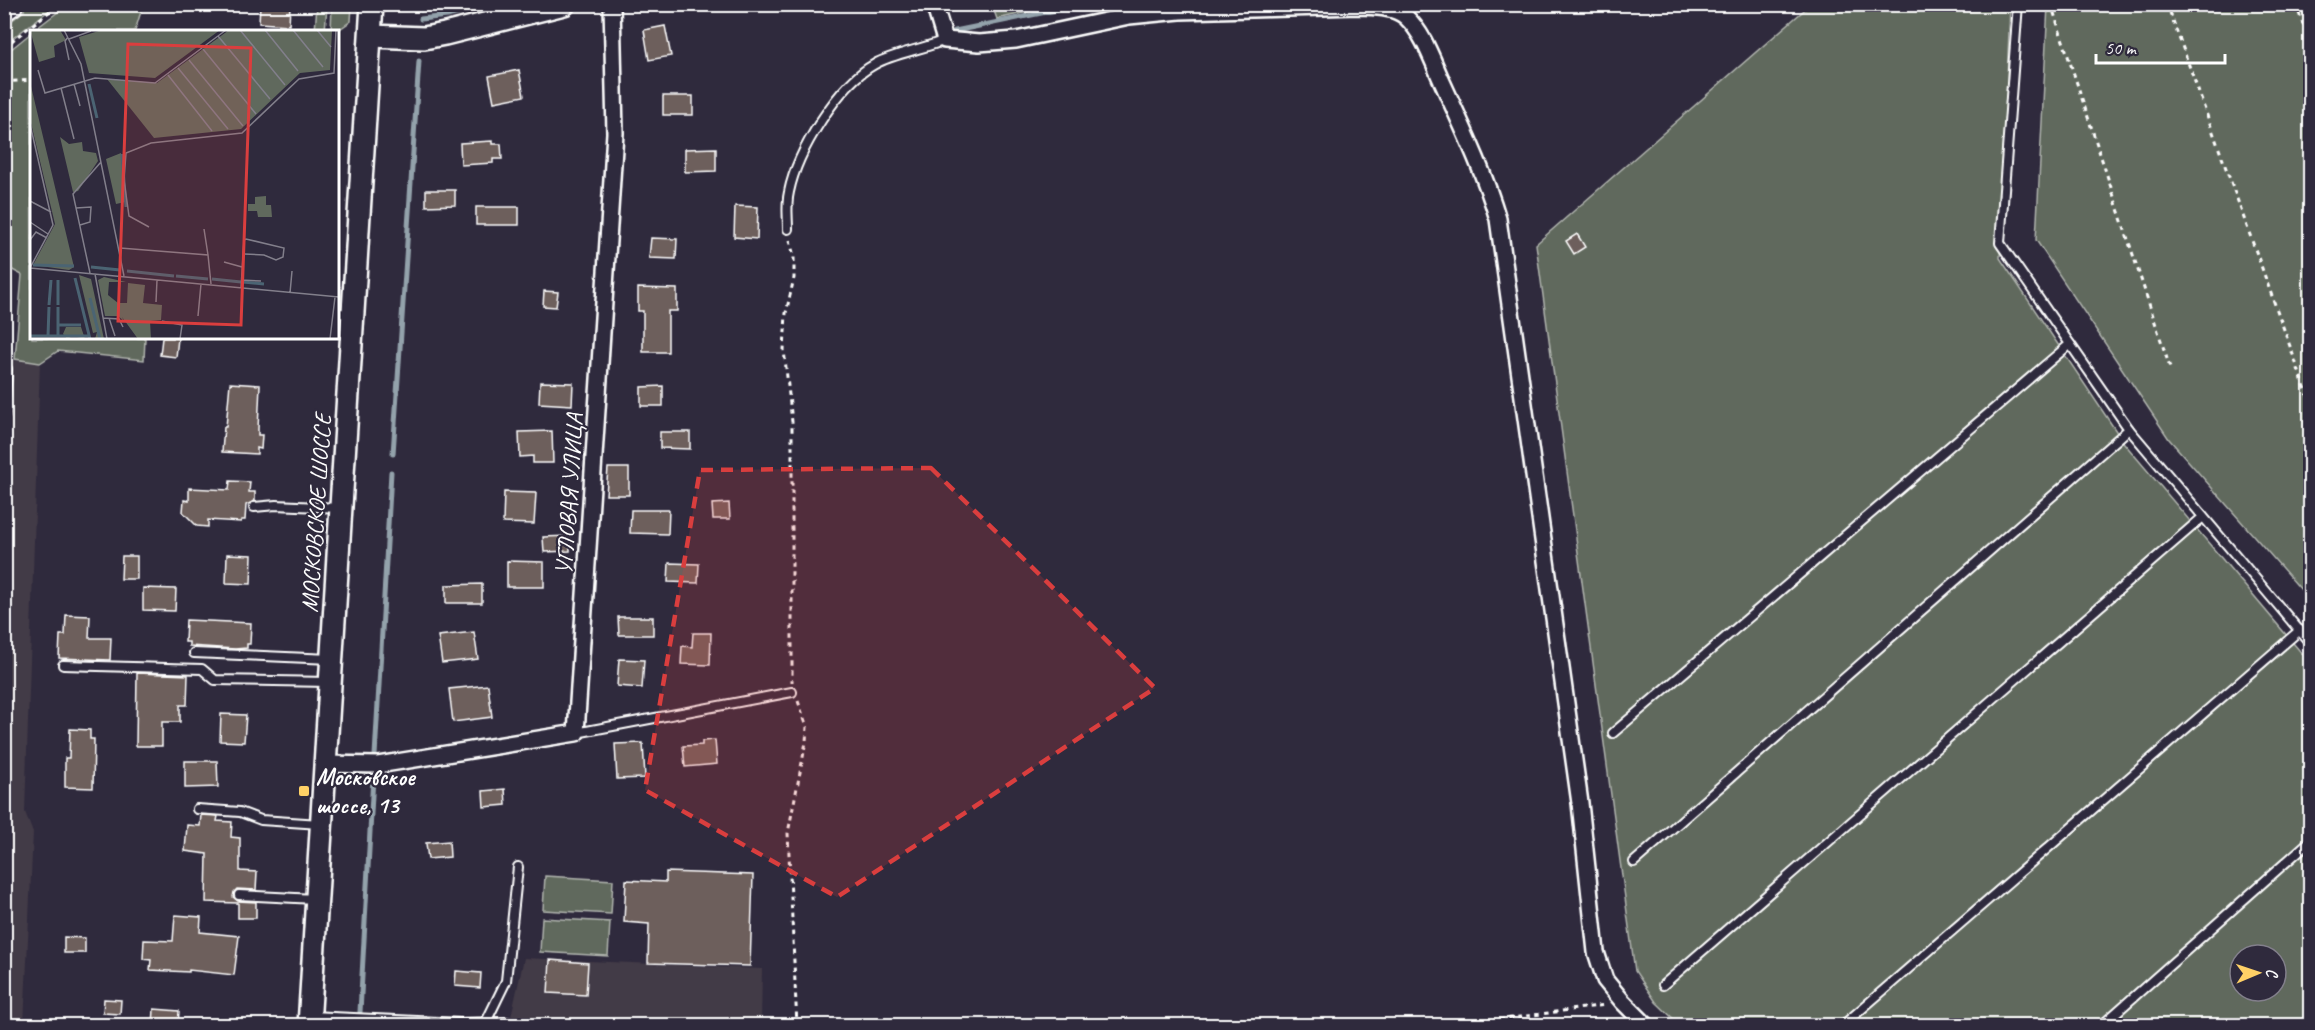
<svg xmlns="http://www.w3.org/2000/svg" width="2315" height="1030" font-family="Caveat,sans-serif">
  <style>
    .built { fill: #423a46 }
    .green { fill: #60695d; stroke: #b0b4ae; stroke-width: 1.5; fill-rule: evenodd }
    .lines { fill: none; stroke-linecap: round; stroke-linejoin: round }
    .stream { stroke: #93a2ab; stroke-width: 5 }
    .building { fill: #6d5e5b; stroke: #fff; stroke-width: 1.5 }
    .service-casing { stroke: #fff; stroke-width: 12 }
    .minor-casing { stroke: #fff; stroke-width: 20 }
    .secondary-casing { stroke: #fff; stroke-width: 26 }
    .path { stroke: #fff; stroke-width: 3; stroke-dasharray: 4.5 4.5; stroke-linecap: butt }
    .service { stroke: #2f2a3d; stroke-width: 8 }
    .minor { stroke: #2f2a3d; stroke-width: 15 }
    .secondary { stroke: #2f2a3d; stroke-width: 21 }
    .marked { fill: #da3e3e; fill-opacity: 0.2; stroke: #da3e3e; stroke-width: 4.5; stroke-dasharray: 12 8; stroke-linejoin: round }
    .poi-dot { fill: #ffd166; stroke: #2f2a3d; stroke-width: 2 }
    .labels { text-anchor: middle; dominant-baseline: central; stroke-width: 4.5; stroke-linejoin: round; paint-order: stroke }
    .street-label { font-size: 24px; fill: #fff; stroke: #2f2a3d }
    .poi-label { font-size: 24px; font-weight: bold; fill: #fff; stroke: #2f2a3d; text-anchor: start }
    .inset-river { fill: none; stroke: #4b6473; stroke-width: 3 }
    .inset-road { fill: none; stroke: #827f8b; stroke-width: 1.5 }
    .view { fill: #da3e3e; fill-opacity: 0.15; stroke: #da3e3e; stroke-width: 3 }
    .inset-edge { fill: none; stroke: #fff; stroke-width: 3 }
  </style>
  <rect width="100%" height="100%" fill="#2f2a3d"/>
  <filter id="ink" filterUnits="userSpaceOnUse"><feTurbulence type="fractalNoise" baseFrequency=".0167" numOctaves="2"/><feDisplacementMap in="SourceGraphic" scale="12" xChannelSelector="R" yChannelSelector="G"/><feConvolveMatrix kernelMatrix="1 2 1 2 8 2 1 2 1" color-interpolation-filters="sRGB"/></filter>
  <g filter="url(#ink)">
    <g class="built">
      <polygon points="4,359 40,363 25,812 33,833 24,1026 4,1025"/>
      <polygon points="524,958 762,969 761,1025 509,1026"/>
    </g>
    <g class="green">
      <polygon points="24,5 56,5 5,44 5,38 9,34 5,26 24,11"/>
      <polygon points="67,5 67,4 143,5 135,31 33,31"/>
      <polygon points="317,5 327,5 325,31 315,31"/>
      <polygon points="332,5 352,5 351,21 337,31 331,31"/>
      <polygon points="992,5 992,4 1058,5 997,19"/>
      <path d="M1810,5H2010L2000,258L2124,443L2310,663V1025L1681,1026L1656,1002L1635,971L1536,244ZM2240,955H2276V991H2240Z"/>
      <polygon points="2048,5 2310,5 2310,600 2169,439 2036,240"/>
      <polygon points="31,33 32,338 145,338 144,360 58,351 40,363 15,359 22,275 9,268 5,269 5,54"/>
      <polygon points="545,876 613,880 611,914 543,910"/>
      <polygon points="542,918 610,922 608,956 540,952"/>
    </g>
    <g class="lines">
      <g class="stream">
        <polyline points="420,4 421,10"/>
        <polyline points="421,19 447,16 493,4"/>
        <polyline points="955,31 1085,4"/>
        <polyline points="393,454 419,61"/>
        <polyline points="375,756 391,472"/>
        <polyline points="360,1012 373,777"/>
      </g>
    </g>
    <g class="building">
      <polygon points="260,4 290,4 289,25 259,23"/>
      <polygon points="665,26 671,56 649,60 644,30"/>
      <polygon points="519,70 524,96 494,102 489,76"/>
      <rect x="663" y="96" width="30" height="19"/>
      <polygon points="492,141 492,144 501,144 502,159 493,159 493,163 461,165 460,143"/>
      <polygon points="716,148 716,171 685,172 685,149"/>
      <polygon points="426,190 455,190 455,205 426,206"/>
      <polygon points="735,206 758,207 757,239 734,237"/>
      <rect x="476" y="207" width="43" height="18"/>
      <polygon points="1577,234 1585,247 1574,254 1566,241"/>
      <polygon points="651,238 677,239 676,259 649,258"/>
      <polygon points="638,288 677,289 677,311 668,311 668,352 643,352 643,311 638,311"/>
      <polygon points="544,291 558,292 556,307 543,306"/>
      <polygon points="162,338 178,338 176,357 160,355"/>
      <polygon points="540,382 573,383 572,405 539,403"/>
      <polygon points="230,383 260,385 258,429 258,435 262,435 261,449 257,448 257,454 222,452 224,427 226,427"/>
      <polygon points="663,386 663,406 641,406 641,387"/>
      <polygon points="552,431 553,463 533,463 533,456 520,457 519,432"/>
      <polygon points="660,432 690,432 690,449 660,448"/>
      <polygon points="608,468 629,468 629,495 606,495"/>
      <polygon points="230,481 250,482 249,492 255,492 255,501 246,505 245,520 241,520 241,522 208,520 208,527 197,526 183,512 184,500 189,501 189,488 229,490"/>
      <polygon points="504,492 536,493 534,524 503,523"/>
      <polygon points="729,503 730,519 713,519 712,504"/>
      <polygon points="631,510 669,510 668,534 630,533"/>
      <polygon points="570,536 570,551 544,552 543,537"/>
      <polygon points="227,554 252,555 251,584 226,583"/>
      <polygon points="122,556 137,556 137,579 121,579"/>
      <polygon points="507,561 544,562 544,587 507,587"/>
      <polygon points="669,563 699,564 698,583 668,582"/>
      <polygon points="482,584 482,603 446,603 446,585"/>
      <polygon points="143,588 176,589 175,611 143,610"/>
      <polygon points="66,615 90,616 89,638 111,638 110,660 59,658 60,635 65,635"/>
      <polygon points="618,617 653,617 653,635 619,635"/>
      <polygon points="186,620 251,623 250,644 247,644 247,648 235,649 189,646 189,642 185,642"/>
      <polygon points="474,632 478,659 442,663 438,636"/>
      <polygon points="693,633 711,633 710,665 681,664 682,646 692,647"/>
      <polygon points="619,659 644,660 642,688 617,686"/>
      <polygon points="137,673 188,675 187,705 180,705 180,722 162,722 162,746 136,746"/>
      <polygon points="488,685 492,717 453,722 449,689"/>
      <polygon points="221,714 246,715 244,742 220,741"/>
      <polygon points="70,729 90,730 90,739 94,739 93,788 65,787 65,758 69,758"/>
      <polygon points="715,740 717,764 685,767 683,746 702,745 702,741"/>
      <polygon points="643,743 645,778 617,779 615,744"/>
      <polygon points="185,761 217,761 218,787 185,788"/>
      <polygon points="505,789 506,805 484,807 483,791"/>
      <polygon points="201,815 218,816 217,821 232,822 231,837 240,838 240,871 257,872 256,890 237,889 234,892 233,897 238,901 256,902 256,918 238,918 238,903 206,902 207,854 185,851 187,825 200,826"/>
      <polygon points="449,841 450,857 428,859 426,843"/>
      <polygon points="666,872 753,875 750,966 648,963 649,924 624,922 626,880 666,882"/>
      <polygon points="175,915 201,917 200,932 239,936 234,975 189,970 189,972 150,970 151,960 143,959 144,940 173,941"/>
      <polygon points="64,937 85,938 85,953 64,953"/>
      <polygon points="550,960 588,963 586,995 548,993"/>
      <polygon points="456,971 481,973 480,988 455,986"/>
      <polygon points="104,999 121,1000 120,1014 103,1013"/>
      <polygon points="154,1009 179,1011 178,1026 153,1026"/>
    </g>
    <g class="lines">
      <defs>
        <g id="service">
          <polyline points="2018,4 2000,243 2129,429 2310,643"/>
          <polyline points="4,18 17,9 17,4"/>
          <path d="M788,229C788,218 786,204 789,192C797,152 838,84 875,64C892,54 924,49 945,40"/>
          <polyline points="338,313 353,314"/>
          <polyline points="4,415 7,369"/>
          <polyline points="254,507 276,505 340,508"/>
          <polyline points="194,653 330,659"/>
          <polyline points="63,665 202,669 215,680 329,682"/>
          <polyline points="576,733 792,692"/>
          <polyline points="1613,733 2070,344"/>
          <polyline points="197,809 240,812 261,820 320,824"/>
          <polyline points="1634,862 2129,429"/>
          <polyline points="239,895 315,899"/>
          <polyline points="1663,985 2203,517"/>
          <polyline points="311,1016 460,1023 505,1022 527,1026"/>
          <polyline points="486,1022 506,981 518,867"/>
          <polyline points="1842,1026 2300,630"/>
          <polyline points="2101,1026 2310,841"/>
        </g>
        <g id="minor">
          <path d="M934,4L945,40L979,43L1016,40L1129,16L1180,11L1358,6C1373,7 1394,6 1406,17C1425,35 1433,63 1444,86C1464,130 1484,172 1498,219L1580,803L1596,952L1605,980L1623,1002L1647,1026"/>
          <polyline points="325,764 378,765 576,733 615,133 612,4"/>
        </g>
        <g id="secondary">
          <polyline points="371,36 424,38 445,34 564,4"/>
          <polyline points="309,1026 372,4"/>
        </g>
      </defs>
      <use href="#service" class="service-casing"/>
      <use href="#minor" class="minor-casing"/>
      <use href="#secondary" class="secondary-casing"/>
      <g class="path">
        <polyline points="1560,4 1578,7 1595,4"/>
        <polyline points="2051,4 2171,371"/>
        <polyline points="2167,4 2310,402"/>
        <polyline points="2296,4 2310,45"/>
        <polyline points="2028,10 2046,4"/>
        <polyline points="4,47 59,4"/>
        <polyline points="4,82 32,80"/>
        <polyline points="790,240 794,257 794,278 786,313 784,350 792,422 792,682"/>
        <polyline points="797,1026 788,833 806,742 807,727 798,701"/>
        <polyline points="1455,1026 1605,1005"/>
      </g>
      <use href="#service" class="service"/>
      <use href="#minor" class="minor"/>
      <use href="#secondary" class="secondary"/>
    </g>
  </g>
  <path class="marked" d="M931,468L1155,688L837,897L645,790L700,470Z"/>
  <rect class="poi-dot" x="298" y="785" width="12" height="12" rx="3"/>
  <g class="labels">
    <g class="street-label">
      <text transform="translate(569 494) rotate(-86)">УГЛОВАЯ УЛИЦА</text>
      <text transform="translate(316 513) rotate(-86)">МОСКОВСКОЕ ШОССЕ</text>
    </g>
    <g class="poi-label">
      <text x="316" y="777">Московское<tspan x="316" dy="28">шоссе, 13</tspan></text>
    </g>
  </g>
  <g transform="translate(30 30)">
    <rect width="309" height="309" fill="#2f2a3d"/>
    <path d="M0,0H30L36,10L24,16L25,27L9,32ZM72,0H190L125,48L59,43L49,7ZM199,0H302L300,40L270,43L211,99L124,108L77,49L127,53ZM0,52L44,237L39,240L3,235L25,194L0,89ZM30,107L39,114L52,112L53,121L66,123L68,131L48,161L43,162ZM91,123L95,172L86,174L76,129ZM236,166V175H241L242,187H228L227,181H218V174H225V167ZM49,245L61,249L74,309H65L67,302L63,303ZM74,247L96,252H79L78,265L88,273H97L98,253L115,255L113,273L132,275L131,290L120,291L121,309H108L92,287L94,291L88,286H75L68,250ZM36,297H51L55,309L43,306L37,309L33,304Z" fill="#60695d"/>
    <path class="inset-river" d="M59,54L67,88M92,124L96,177M3,235L44,236M61,237L90,240M97,241L144,246M146,246L178,249M45,248L60,309M182,249L211,252M213,252L234,254M60,268L70,309M19,275L21,250M28,275V250M28,277V306M29,295H51M0,306H59M18,306L19,277"/>
    <path class="inset-road" d="M34,0L51,34L94,246M210,0L255,55M235,0L268,41M263,0L293,37M287,0L301,17M188,6L240,69M38,7L35,11L39,30M39,9L61,1M173,19L226,84M159,30L213,96M148,38L198,99M8,40L15,63L65,48L125,53L196,0M138,45L182,101M44,54L50,76M31,58L44,109M0,94L23,195L0,238M0,171L21,182M46,178L61,177L60,192L50,195M0,192L18,204M119,197L99,186L94,150L96,123L121,113L212,103L269,49L304,43L306,0M174,199L178,225M0,210L6,202L17,208M90,218L178,225L181,254M194,232L212,237M0,238L309,267M60,243L43,164L71,132M65,244L77,309M211,250L231,251M211,258L214,210L216,209L254,218L253,227L246,230L234,225L214,224M260,263L262,241M126,272L127,250M168,286L171,254M73,288L89,289L93,297M79,288L85,306M132,291L152,295L150,309M300,309L305,267"/>
    <path class="view" d="M98,14L221,18L211,295L88,291Z"/>
    <rect width="309" height="309" class="inset-edge"/>
  </g>
  <rect width="2315" height="1030" fill="none" stroke="#2f2a3d" stroke-width="24"/>
  <rect x="12" y="12" width="2291" height="1006" fill="none" stroke="#fff" stroke-width="2" filter="url(#ink)"/>
  <g transform="translate(2258 973) rotate(88)"><circle r="28" fill="#2f2a3d" stroke="#827f8b" stroke-width="1.5"/>
  <path d="M0-4.5L10 22L0 15L-10 22Z" fill="#ffd166"/>
  <text y="-9" font-size="16" font-weight="bold" text-anchor="middle" fill="#ffffff">С</text>
  </g>
  <path d="M2096 54v9h129v-9" fill="none" stroke="#ffffff" stroke-width="3"/>
  <text x="2105" y="54" font-size="18" fill="#ffffff" stroke="#2f2a3d" stroke-width="4.5" paint-order="stroke">50 m</text>
</svg>
